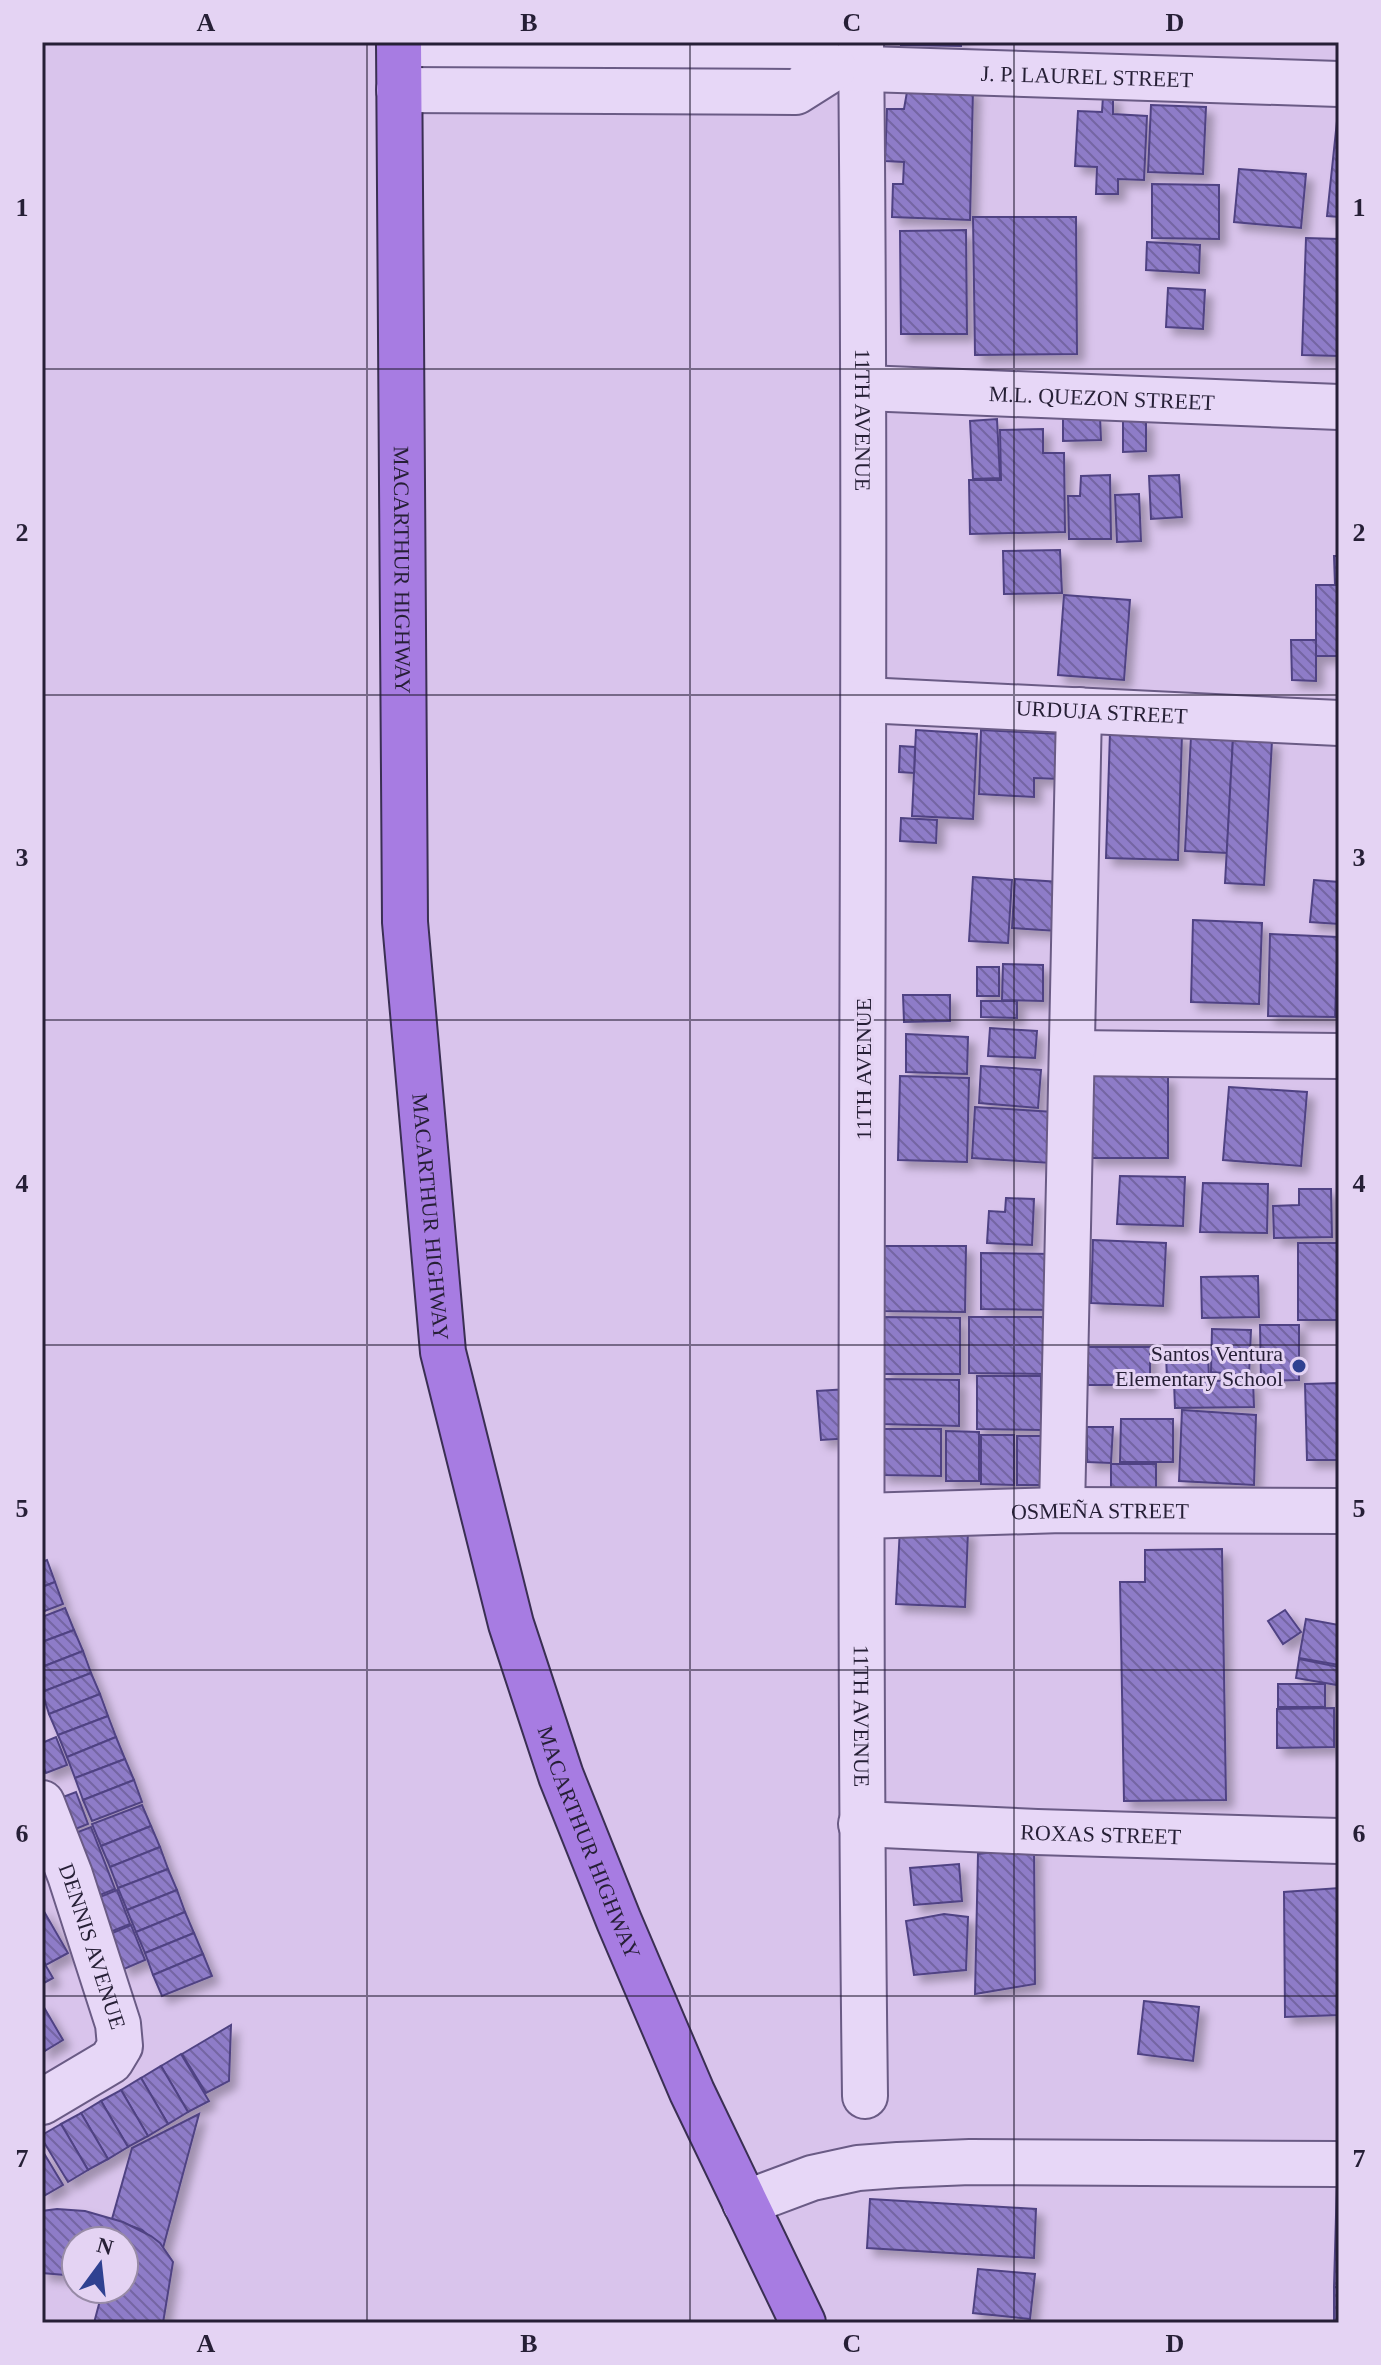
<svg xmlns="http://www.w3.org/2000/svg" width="1381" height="2365" font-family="Georgia,serif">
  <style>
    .building { fill: url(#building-back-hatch); stroke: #504383; stroke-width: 2; filter: url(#shadow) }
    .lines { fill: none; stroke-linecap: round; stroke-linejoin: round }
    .minor-casing { stroke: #6a5b85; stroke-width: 48 }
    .trunk-casing { stroke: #3a2f53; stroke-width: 48 }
    .minor { stroke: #e7d7f7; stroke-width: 44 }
    .trunk { stroke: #a77ce2; stroke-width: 44 }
    .grid { fill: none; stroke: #261f36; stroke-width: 2; stroke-opacity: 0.55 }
    .poi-dot { fill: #2f4191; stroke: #e4d3f3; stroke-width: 3 }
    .labels { text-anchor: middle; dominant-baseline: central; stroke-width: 6; stroke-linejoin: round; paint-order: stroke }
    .street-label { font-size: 22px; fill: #261f36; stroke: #e4d3f3 }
    .poi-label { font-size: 22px; fill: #261f36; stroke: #e4d3f3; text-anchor: end }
    .neatline { fill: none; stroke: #261f36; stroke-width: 3 }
    .grid-label { font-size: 26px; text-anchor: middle; font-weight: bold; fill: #261f36 }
  </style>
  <defs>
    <pattern id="building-back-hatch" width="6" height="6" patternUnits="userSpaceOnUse" patternTransform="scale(2)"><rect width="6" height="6" fill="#8e7cc8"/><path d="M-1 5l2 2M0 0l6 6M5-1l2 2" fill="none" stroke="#7465a3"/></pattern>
    <filter id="shadow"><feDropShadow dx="7" dy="7" stdDeviation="4" flood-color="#0004"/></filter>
  </defs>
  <rect width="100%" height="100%" fill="#d9c4ec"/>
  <g class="building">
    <polygon points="901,42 961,42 961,46 901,45"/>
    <polygon points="908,86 973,89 970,220 892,217 893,184 903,184 904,162 885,161 887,109 904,109"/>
    <polygon points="1103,96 1113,97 1113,114 1147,116 1144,180 1118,179 1118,194 1096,194 1097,167 1075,166 1078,111 1102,112"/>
    <polygon points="1151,105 1206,107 1203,174 1148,172"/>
    <polygon points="1337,121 1339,121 1339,217 1327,216"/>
    <polygon points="1239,169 1306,174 1301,228 1234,222"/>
    <polygon points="1152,184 1219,185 1219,239 1152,238"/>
    <polygon points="973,217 1076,217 1077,354 975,355"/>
    <polygon points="966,230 967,334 901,334 900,231"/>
    <polygon points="1306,238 1339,239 1339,356 1302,355"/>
    <polygon points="1147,242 1200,245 1199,273 1146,270"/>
    <polygon points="1168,288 1205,290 1203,329 1166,327"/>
    <polygon points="1063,416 1100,416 1101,440 1063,441"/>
    <polygon points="997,419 1000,478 973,479 970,421"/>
    <polygon points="1146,420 1146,451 1123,452 1123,421"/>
    <polygon points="1043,429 1043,453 1064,453 1065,532 970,534 969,480 1001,480 1000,430"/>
    <polygon points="1110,475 1111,539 1069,539 1068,496 1080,496 1081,476"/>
    <polygon points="1179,475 1182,517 1151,519 1149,476"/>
    <polygon points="1139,494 1141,541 1117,542 1115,495"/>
    <polygon points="1060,550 1062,593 1004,594 1003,551"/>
    <polygon points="1334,556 1339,556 1339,585 1335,585"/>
    <rect x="1316" y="585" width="23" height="71"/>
    <polygon points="1064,595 1130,600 1124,680 1058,675"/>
    <polygon points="1291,640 1316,640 1316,681 1292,680"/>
    <polygon points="916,730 977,734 973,819 912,816"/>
    <polygon points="981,730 1061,734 1060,779 1034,778 1034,797 979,794"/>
    <polygon points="1110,732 1182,734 1178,860 1106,858"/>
    <polygon points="1191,736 1233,738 1227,853 1185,851"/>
    <polygon points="1233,738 1272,741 1264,885 1225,883"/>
    <polygon points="900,746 915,747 914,773 899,772"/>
    <polygon points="901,818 937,820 936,843 900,841"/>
    <polygon points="973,877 1012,880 1008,943 969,941"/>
    <polygon points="1015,879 1060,882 1057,931 1012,928"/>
    <polygon points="1314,880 1339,882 1339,924 1310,922"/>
    <polygon points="1193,920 1262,923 1259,1004 1191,1002"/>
    <polygon points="1270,934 1338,937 1335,1017 1268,1016"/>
    <polygon points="1003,964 1043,965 1043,1001 1002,1000"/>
    <rect x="977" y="967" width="22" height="29"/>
    <polygon points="903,995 950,995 950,1021 904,1022"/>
    <polygon points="981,1001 1017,1001 1017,1018 981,1017"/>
    <polygon points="990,1028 1037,1031 1035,1058 988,1056"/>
    <polygon points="906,1034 968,1037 967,1074 906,1072"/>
    <polygon points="981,1066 1041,1070 1038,1108 979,1103"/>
    <polygon points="900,1076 969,1078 967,1162 898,1160"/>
    <rect x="1088" y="1076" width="80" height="82"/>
    <polygon points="1229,1087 1307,1092 1301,1166 1223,1160"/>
    <polygon points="975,1107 1054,1112 1051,1163 972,1158"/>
    <polygon points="1120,1176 1185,1177 1183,1226 1117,1224"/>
    <polygon points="1203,1183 1268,1184 1267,1233 1200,1232"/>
    <polygon points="1299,1189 1331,1189 1332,1237 1274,1238 1273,1206 1299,1205"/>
    <polygon points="1006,1198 1034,1199 1032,1245 987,1243 989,1211 1005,1212"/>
    <polygon points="1093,1240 1166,1243 1163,1306 1091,1303"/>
    <rect x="1298" y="1243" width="41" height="77"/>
    <polygon points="880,1246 966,1246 965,1312 880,1311"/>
    <polygon points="981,1253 1058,1254 1057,1310 981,1309"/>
    <polygon points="1258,1276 1259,1317 1202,1318 1201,1277"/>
    <polygon points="884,1317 960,1318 960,1374 884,1374"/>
    <polygon points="969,1317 1046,1317 1045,1374 969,1373"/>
    <polygon points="1260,1325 1299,1325 1299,1380 1261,1381"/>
    <polygon points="1212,1329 1251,1330 1249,1375 1211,1372"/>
    <rect x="1088" y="1347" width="62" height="38"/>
    <polygon points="1208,1353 1209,1379 1167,1379 1166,1355"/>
    <polygon points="977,1376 1041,1376 1041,1430 977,1429"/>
    <polygon points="881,1379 959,1380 959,1426 881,1424"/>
    <polygon points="1253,1380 1254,1407 1175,1408 1174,1382"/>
    <polygon points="1339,1383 1339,1460 1307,1460 1305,1384"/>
    <polygon points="848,1389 852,1438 821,1440 817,1391"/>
    <polygon points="1182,1410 1256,1415 1254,1485 1179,1481"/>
    <polygon points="1121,1419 1173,1419 1173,1462 1120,1462"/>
    <polygon points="1087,1427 1113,1427 1111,1463 1087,1462"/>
    <polygon points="881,1429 941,1429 941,1476 881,1475"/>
    <polygon points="946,1431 979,1432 979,1481 946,1481"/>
    <polygon points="981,1435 1014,1435 1014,1485 981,1484"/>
    <rect x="1017" y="1436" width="33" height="49"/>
    <rect x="1111" y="1464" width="45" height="27"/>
    <polygon points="900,1528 968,1531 965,1607 896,1604"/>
    <polygon points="1222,1549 1226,1800 1124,1801 1120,1582 1145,1582 1145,1550"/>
    <polygon points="47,1560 55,1582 42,1587 42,1562"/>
    <polygon points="55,1582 63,1604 42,1612 42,1587"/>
    <polygon points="65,1608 74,1630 42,1642 42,1617"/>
    <polygon points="1285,1610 1301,1632 1283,1644 1268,1621"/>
    <polygon points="1306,1619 1339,1625 1339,1665 1299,1658"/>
    <polygon points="74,1630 83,1651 42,1667 42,1642"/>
    <polygon points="83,1651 91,1673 42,1692 42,1667"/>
    <polygon points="1299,1659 1339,1667 1337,1685 1296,1678"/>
    <polygon points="91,1673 100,1694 49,1714 42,1692"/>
    <rect x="1278" y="1684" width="47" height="23"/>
    <polygon points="100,1694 108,1716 58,1735 49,1714"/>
    <polygon points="1334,1708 1334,1747 1277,1748 1277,1709"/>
    <polygon points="108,1716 116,1737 67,1757 58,1735"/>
    <polygon points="56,1737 67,1765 46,1773 42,1764 42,1743"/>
    <polygon points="116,1737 125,1759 75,1778 67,1757"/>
    <polygon points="125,1759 134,1780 83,1800 75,1778"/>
    <polygon points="134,1780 142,1802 92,1821 83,1800"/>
    <polygon points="76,1792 88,1824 68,1832 55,1800"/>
    <polygon points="142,1805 151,1826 101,1846 92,1824"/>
    <polygon points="151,1826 160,1847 110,1867 101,1846"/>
    <polygon points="91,1827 115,1889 95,1897 70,1835"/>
    <polygon points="160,1847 168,1869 118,1888 110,1867"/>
    <polygon points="1034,1847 1035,1984 975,1994 978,1854"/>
    <polygon points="959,1864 962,1901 914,1905 910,1868"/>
    <polygon points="168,1869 177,1890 127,1910 118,1888"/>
    <polygon points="1339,1888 1339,2015 1285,2017 1284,1892"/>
    <polygon points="117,1890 130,1924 98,1937 85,1903"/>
    <polygon points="177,1890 185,1912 136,1932 127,1910"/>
    <polygon points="42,1908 68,1953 46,1965 42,1959"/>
    <polygon points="185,1912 194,1933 145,1953 136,1932"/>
    <polygon points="944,1914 968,1917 966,1970 914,1975 906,1921"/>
    <polygon points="131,1925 145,1960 124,1969 110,1934"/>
    <polygon points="194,1933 203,1954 153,1975 145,1953"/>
    <polygon points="203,1954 212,1976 162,1996 153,1975"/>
    <polygon points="42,1959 53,1978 42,1984"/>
    <polygon points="1144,2001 1199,2007 1193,2061 1138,2054"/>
    <polygon points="42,2004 63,2040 43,2052 42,2050"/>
    <polygon points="231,2025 229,2081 206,2093 182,2054"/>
    <polygon points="181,2054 209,2101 188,2112 161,2066"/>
    <polygon points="161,2066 188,2112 168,2124 141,2078"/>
    <polygon points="141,2078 168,2124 148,2136 121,2090"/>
    <polygon points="121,2090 148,2136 128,2147 101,2101"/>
    <polygon points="101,2101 128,2147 108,2159 81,2113"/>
    <polygon points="81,2113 108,2159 88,2170 61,2124"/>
    <polygon points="199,2114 163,2248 142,2230 112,2219 132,2148"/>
    <polygon points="61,2124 88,2170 68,2182 42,2139 42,2135"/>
    <polygon points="42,2150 63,2185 42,2197"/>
    <polygon points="1337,2180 1339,2180 1339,2288 1334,2287"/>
    <polygon points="870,2199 1036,2209 1034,2258 867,2248"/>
    <polygon points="57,2209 85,2211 123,2222 151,2236 160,2243 173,2262 163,2323 94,2323 103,2289 124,2289 124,2241 76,2241 76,2276 42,2273 42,2211"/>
    <polygon points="978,2269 1035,2274 1030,2319 973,2313"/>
    <polygon points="1334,2287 1339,2288 1339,2323 1334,2323"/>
  </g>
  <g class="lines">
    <defs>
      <g id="minor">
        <path id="s1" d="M861,42C868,727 856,1411 865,2096"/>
        <path id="s2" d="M399,44L796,46L834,68L1339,84"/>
        <polyline points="399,90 796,92 834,68"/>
        <path id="s3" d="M864,388L1339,407"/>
        <path id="s4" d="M864,700L1339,723"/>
        <polyline points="1072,1053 1339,1056"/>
        <polyline points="1062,1510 1079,710"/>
        <path id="s5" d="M862,1516L1062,1510L1339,1511"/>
        <path id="s6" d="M42,1803L70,1875L118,2024L120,2046L111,2061L42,2102"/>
        <path id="s7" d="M861,1824L1037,1832L1339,1841"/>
        <polyline points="745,2203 812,2178 858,2168 898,2165 970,2162 1339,2164"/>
      </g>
      <g id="trunk">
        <path id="s8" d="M399,42L405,922L443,1352L511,1624L561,1776L619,1921L692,2092L803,2323"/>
      </g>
    </defs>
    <use href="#minor" class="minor-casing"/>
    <use href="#trunk" class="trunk-casing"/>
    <use href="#minor" class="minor"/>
    <use href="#trunk" class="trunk"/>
  </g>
  <path class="grid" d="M367,42V2323M690,42V2323M1014,42V2323M42,369H1339M42,695H1339M42,1020H1339M42,1345H1339M42,1670H1339M42,1996H1339"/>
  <circle class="poi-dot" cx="1299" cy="1366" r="8"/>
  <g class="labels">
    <g class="street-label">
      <text stroke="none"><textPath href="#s2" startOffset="694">J. P. LAUREL STREET</textPath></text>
      <text stroke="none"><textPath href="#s3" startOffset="238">M.L. QUEZON STREET</textPath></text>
      <text stroke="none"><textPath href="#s1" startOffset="378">11TH AVENUE</textPath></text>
      <text stroke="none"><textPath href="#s8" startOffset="528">MACARTHUR HIGHWAY</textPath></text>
      <text stroke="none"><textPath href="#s4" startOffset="238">URDUJA STREET</textPath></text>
      <text transform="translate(863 1069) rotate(-90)">11TH AVENUE</text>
      <text stroke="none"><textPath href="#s8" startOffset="1176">MACARTHUR HIGHWAY</textPath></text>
      <text stroke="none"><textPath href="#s5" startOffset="238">OSMEÑA STREET</textPath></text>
      <text stroke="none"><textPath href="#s1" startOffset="1674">11TH AVENUE</textPath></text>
      <text stroke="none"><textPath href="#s7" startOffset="240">ROXAS STREET</textPath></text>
      <text stroke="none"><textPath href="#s8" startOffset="1824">MACARTHUR HIGHWAY</textPath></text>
      <text stroke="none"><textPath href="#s6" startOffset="152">DENNIS AVENUE</textPath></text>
    </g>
    <g class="poi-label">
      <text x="1283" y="1353">Santos Ventura<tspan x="1283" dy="25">Elementary School</tspan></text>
    </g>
  </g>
  <rect width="1381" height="2365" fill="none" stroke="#e4d3f3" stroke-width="88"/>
  <g transform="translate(100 2265) rotate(15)"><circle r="38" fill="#e4d3f3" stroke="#988ba7" stroke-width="2"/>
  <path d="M0-6L14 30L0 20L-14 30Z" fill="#2f4191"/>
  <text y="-12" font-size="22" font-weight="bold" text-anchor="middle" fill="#261f36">N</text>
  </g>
  <rect x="44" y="44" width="1293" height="2277" class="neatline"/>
  <g class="grid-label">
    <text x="206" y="31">A</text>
    <text x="529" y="31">B</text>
    <text x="852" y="31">C</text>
    <text x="1175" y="31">D</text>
    <text x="22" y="216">1</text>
    <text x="1359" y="216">1</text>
    <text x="22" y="541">2</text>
    <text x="1359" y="541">2</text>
    <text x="22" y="866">3</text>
    <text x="1359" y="866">3</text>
    <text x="22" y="1192">4</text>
    <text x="1359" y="1192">4</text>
    <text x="22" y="1517">5</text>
    <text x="1359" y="1517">5</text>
    <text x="22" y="1842">6</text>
    <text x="1359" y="1842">6</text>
    <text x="22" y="2167">7</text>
    <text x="1359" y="2167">7</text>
    <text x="206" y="2352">A</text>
    <text x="529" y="2352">B</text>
    <text x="852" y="2352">C</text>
    <text x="1175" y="2352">D</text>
  </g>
</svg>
